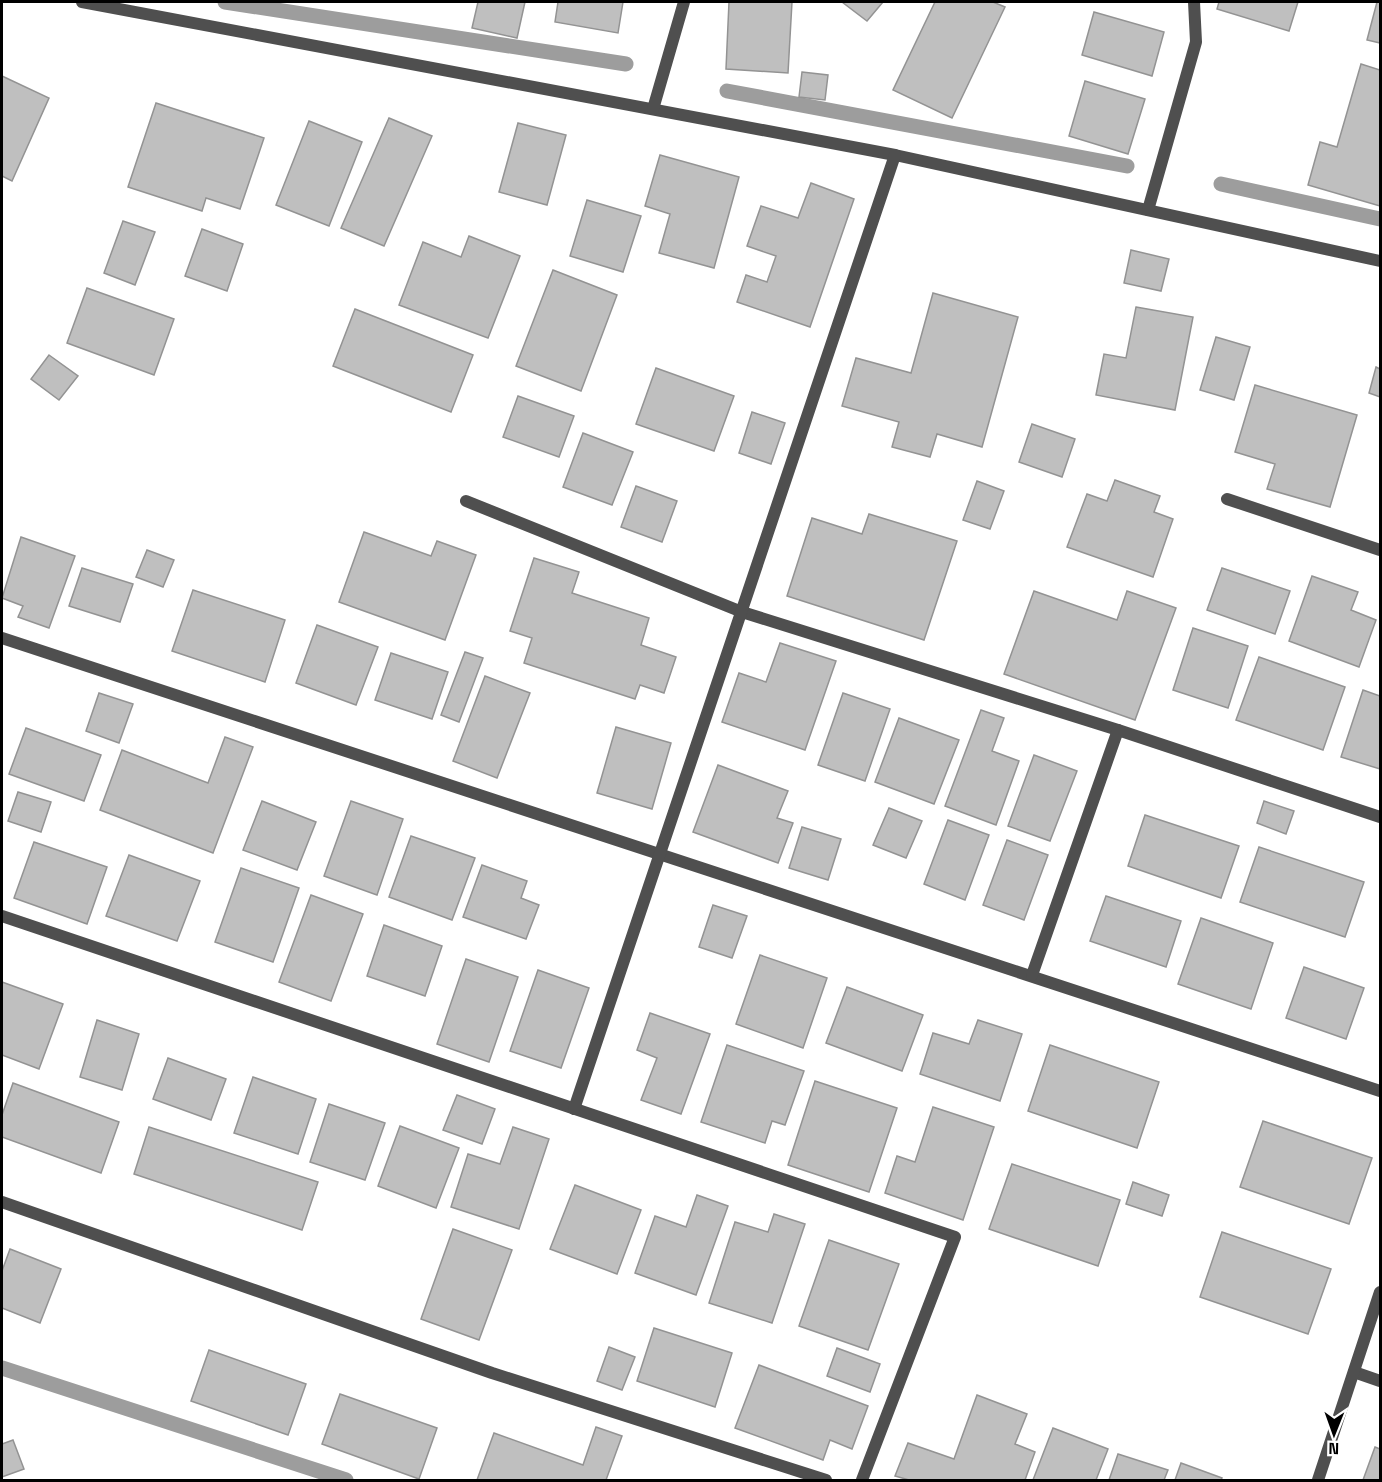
<svg xmlns="http://www.w3.org/2000/svg" width="1382" height="1482" font-family="'Space Grotesk',sans-serif">
  <style>
    .lines { fill: none; stroke-linecap: round; stroke-linejoin: round }
    .stream { stroke: #9d9d9d; stroke-width: 15 }
    .building { fill: #bfbfbf; stroke: #939393; stroke-width: 1.5 }
    .street { stroke: #4f4f4f; stroke-width: 12 }
  </style>
  <rect width="100%" height="100%" fill="#fff"/>
  <g class="lines">
    <g class="stream">
      <polyline points="225,2 626,64"/>
      <polyline points="727,91 1127,166"/>
      <polyline points="1221,184 1380,219"/>
      <polyline points="2,1368 346,1480"/>
    </g>
  </g>
  <g class="building">
    <polygon points="478,2 525,2 517,38 472,28"/>
    <polygon points="558,2 623,2 618,33 555,22"/>
    <polygon points="729,2 792,2 788,73 726,69"/>
    <polygon points="842,2 883,2 867,21"/>
    <polygon points="935,2 993,2 1005,7 952,118 893,90"/>
    <polygon points="1219,2 1298,2 1289,31 1217,9"/>
    <polygon points="1377,2 1380,2 1380,43 1367,40"/>
    <polygon points="1094,12 1164,32 1152,76 1082,55"/>
    <polygon points="1361,64 1380,70 1380,206 1308,185 1320,142 1337,147"/>
    <polygon points="802,72 828,75 825,100 799,97"/>
    <polygon points="2,76 49,98 12,181 2,176"/>
    <polygon points="1085,81 1145,99 1128,154 1069,136"/>
    <polygon points="156,103 264,138 240,209 206,198 202,211 128,187"/>
    <polygon points="389,118 432,136 384,246 341,228"/>
    <polygon points="309,121 362,142 329,226 276,205"/>
    <polygon points="518,123 566,135 547,205 499,192"/>
    <polygon points="660,155 739,177 714,268 659,253 670,214 645,206"/>
    <polygon points="811,183 854,199 810,327 737,302 746,275 767,282 776,256 747,246 761,206 798,218"/>
    <polygon points="587,200 641,216 623,272 570,256"/>
    <polygon points="123,221 155,232 135,285 104,273"/>
    <polygon points="202,229 243,244 227,291 185,276"/>
    <polygon points="469,236 520,256 488,338 399,305 423,242 461,257"/>
    <polygon points="1131,250 1169,259 1161,291 1124,283"/>
    <polygon points="553,270 617,295 581,391 516,366"/>
    <polygon points="87,288 174,319 154,375 67,343"/>
    <polygon points="933,293 1018,317 982,447 937,434 930,457 892,447 899,422 842,406 856,358 911,373"/>
    <polygon points="1136,307 1193,317 1175,410 1096,395 1104,354 1126,358"/>
    <polygon points="355,309 473,355 451,412 333,366"/>
    <polygon points="1216,337 1250,347 1234,400 1200,390"/>
    <polygon points="49,355 78,376 59,400 31,379"/>
    <polygon points="1376,367 1380,369 1380,397 1369,393"/>
    <polygon points="656,368 734,396 714,451 636,424"/>
    <polygon points="1255,385 1357,415 1330,507 1267,489 1275,464 1235,452"/>
    <polygon points="518,396 574,416 559,457 503,437"/>
    <polygon points="752,412 785,423 771,464 739,453"/>
    <polygon points="1032,424 1075,439 1062,477 1019,462"/>
    <polygon points="583,433 633,452 612,505 563,487"/>
    <polygon points="1115,480 1160,496 1154,512 1173,519 1153,577 1067,547 1087,494 1107,501"/>
    <polygon points="977,481 1004,491 990,529 963,520"/>
    <polygon points="636,486 677,501 662,542 621,527"/>
    <polygon points="869,514 957,541 924,640 787,596 812,518 862,534"/>
    <polygon points="364,532 431,556 437,541 476,555 445,640 339,602"/>
    <polygon points="21,537 75,556 49,628 18,617 23,606 2,598"/>
    <polygon points="147,550 174,560 163,587 136,577"/>
    <polygon points="534,558 579,572 572,593 649,618 641,645 676,657 664,693 640,685 635,699 524,663 532,638 510,631"/>
    <polygon points="82,568 133,584 120,622 69,606"/>
    <polygon points="1222,568 1290,591 1275,634 1207,610"/>
    <polygon points="1312,576 1358,592 1351,610 1376,620 1359,667 1289,641"/>
    <polygon points="193,590 285,620 265,682 172,651"/>
    <polygon points="1034,591 1117,620 1127,591 1176,608 1135,720 1004,674"/>
    <polygon points="317,625 378,647 356,705 296,683"/>
    <polygon points="1193,628 1248,646 1228,708 1173,690"/>
    <polygon points="780,643 836,661 805,750 722,722 739,673 766,682"/>
    <polygon points="465,652 483,658 459,722 441,715"/>
    <polygon points="391,653 448,672 432,719 375,700"/>
    <polygon points="1259,657 1345,687 1323,750 1236,720"/>
    <polygon points="485,676 530,693 497,778 453,761"/>
    <polygon points="1363,690 1380,696 1380,769 1341,757"/>
    <polygon points="99,693 133,704 119,743 86,731"/>
    <polygon points="843,693 890,709 865,781 818,765"/>
    <polygon points="981,710 1004,718 992,751 1019,761 996,825 945,806"/>
    <polygon points="899,718 959,740 934,804 875,782"/>
    <polygon points="616,727 671,743 652,809 597,793"/>
    <polygon points="26,728 101,755 84,801 9,774"/>
    <polygon points="225,737 253,747 213,853 100,810 122,750 208,783"/>
    <polygon points="1034,755 1077,771 1050,841 1008,826"/>
    <polygon points="718,765 788,791 777,818 793,823 778,863 693,832"/>
    <polygon points="18,792 51,802 41,832 8,821"/>
    <polygon points="262,801 316,822 297,870 243,850"/>
    <polygon points="351,801 403,819 377,895 324,876"/>
    <polygon points="1264,801 1294,811 1286,834 1257,823"/>
    <polygon points="889,808 922,821 906,858 873,845"/>
    <polygon points="1145,815 1239,846 1221,898 1128,866"/>
    <polygon points="948,820 989,835 965,900 924,884"/>
    <polygon points="802,827 841,839 828,880 789,868"/>
    <polygon points="411,836 475,858 452,920 389,897"/>
    <polygon points="1007,840 1048,855 1024,920 983,905"/>
    <polygon points="34,842 107,867 87,924 14,898"/>
    <polygon points="1259,847 1364,882 1345,937 1240,902"/>
    <polygon points="129,855 200,881 177,941 106,916"/>
    <polygon points="482,865 527,881 521,898 539,905 526,939 463,917"/>
    <polygon points="241,868 299,888 273,962 215,942"/>
    <polygon points="311,895 363,914 331,1001 279,982"/>
    <polygon points="1106,896 1181,921 1166,967 1090,941"/>
    <polygon points="713,905 747,916 732,958 699,947"/>
    <polygon points="1201,918 1273,943 1251,1009 1178,984"/>
    <polygon points="384,925 442,946 425,996 367,976"/>
    <polygon points="760,955 827,978 803,1048 736,1024"/>
    <polygon points="466,959 518,977 489,1062 437,1044"/>
    <polygon points="1304,967 1364,988 1346,1039 1286,1018"/>
    <polygon points="538,970 589,988 561,1068 510,1051"/>
    <polygon points="2,982 63,1004 39,1069 2,1055"/>
    <polygon points="847,987 923,1015 902,1071 826,1043"/>
    <polygon points="650,1013 710,1034 681,1114 641,1100 657,1058 637,1050"/>
    <polygon points="97,1020 139,1034 122,1090 80,1077"/>
    <polygon points="978,1020 1022,1034 1000,1101 920,1074 933,1033 969,1044"/>
    <polygon points="727,1045 804,1071 785,1125 772,1121 765,1143 701,1122"/>
    <polygon points="1050,1045 1159,1082 1137,1148 1028,1111"/>
    <polygon points="168,1058 226,1079 211,1120 153,1099"/>
    <polygon points="253,1077 316,1099 298,1154 234,1133"/>
    <polygon points="815,1081 897,1108 869,1192 788,1165"/>
    <polygon points="13,1083 119,1122 101,1173 2,1137 2,1115"/>
    <polygon points="457,1095 495,1109 482,1144 443,1130"/>
    <polygon points="329,1104 385,1123 365,1180 310,1162"/>
    <polygon points="933,1107 994,1127 963,1220 885,1193 897,1156 915,1162"/>
    <polygon points="1263,1121 1372,1158 1349,1224 1240,1187"/>
    <polygon points="400,1126 459,1148 436,1208 378,1186"/>
    <polygon points="149,1127 318,1182 302,1230 134,1174"/>
    <polygon points="513,1127 549,1139 519,1229 451,1207 468,1154 500,1164"/>
    <polygon points="1012,1164 1120,1200 1098,1266 989,1229"/>
    <polygon points="1133,1182 1169,1195 1162,1216 1126,1204"/>
    <polygon points="575,1185 641,1210 617,1274 550,1249"/>
    <polygon points="697,1195 728,1206 696,1295 635,1273 655,1216 686,1227"/>
    <polygon points="774,1214 805,1224 772,1323 709,1303 735,1222 768,1232"/>
    <polygon points="453,1229 512,1250 479,1340 421,1319"/>
    <polygon points="1222,1232 1331,1269 1308,1334 1200,1297"/>
    <polygon points="829,1240 899,1264 868,1350 799,1326"/>
    <polygon points="10,1249 61,1269 40,1323 2,1308 2,1271"/>
    <polygon points="654,1328 732,1353 715,1407 637,1381"/>
    <polygon points="609,1347 635,1357 622,1390 597,1381"/>
    <polygon points="837,1348 880,1364 870,1392 827,1376"/>
    <polygon points="209,1350 306,1384 288,1435 191,1401"/>
    <polygon points="759,1365 868,1406 852,1449 830,1440 823,1460 735,1428"/>
    <polygon points="340,1394 437,1428 419,1479 322,1444"/>
    <polygon points="977,1395 1027,1414 1015,1444 1035,1452 1025,1480 909,1480 895,1476 908,1443 954,1459"/>
    <polygon points="596,1427 622,1436 606,1480 477,1480 494,1433 583,1465"/>
    <polygon points="1053,1428 1108,1449 1096,1480 1033,1480"/>
    <polygon points="13,1440 24,1469 2,1477 2,1444"/>
    <polygon points="1375,1447 1380,1449 1380,1480 1363,1480"/>
    <polygon points="1118,1454 1168,1470 1164,1480 1109,1480"/>
    <polygon points="1181,1463 1222,1478 1221,1480 1175,1480"/>
  </g>
  <g class="lines">
    <g class="street">
      <polyline points="82,2 895,155 1380,261"/>
      <polyline points="653,109 684,2"/>
      <polyline points="1148,210 1196,42 1194,2"/>
      <polyline points="1227,499 1380,550"/>
      <polyline points="466,501 742,612 1118,730"/>
      <polyline points="2,638 1380,1091"/>
      <polyline points="2,916 955,1237 862,1480"/>
      <polyline points="1032,975 1118,730 1380,817"/>
      <polyline points="574,1109 895,155"/>
      <polyline points="2,1202 492,1373 826,1480"/>
      <polyline points="1354,1372 1380,1381"/>
      <polyline points="1318,1480 1380,1292"/>
    </g>
  </g>
  <rect width="1382" height="1482" fill="none" stroke="#000000" stroke-width="6"/>
  <g transform="translate(1334 1434) rotate(181)" stroke="#ffffff" stroke-width="4.5" paint-order="stroke">
  <path d="M0-4.5L10 22L0 15L-10 22Z" fill="#000000"/>
  <text y="-9" font-size="16" font-weight="bold" text-anchor="middle" fill="#000000">N</text>
  </g>
</svg>
